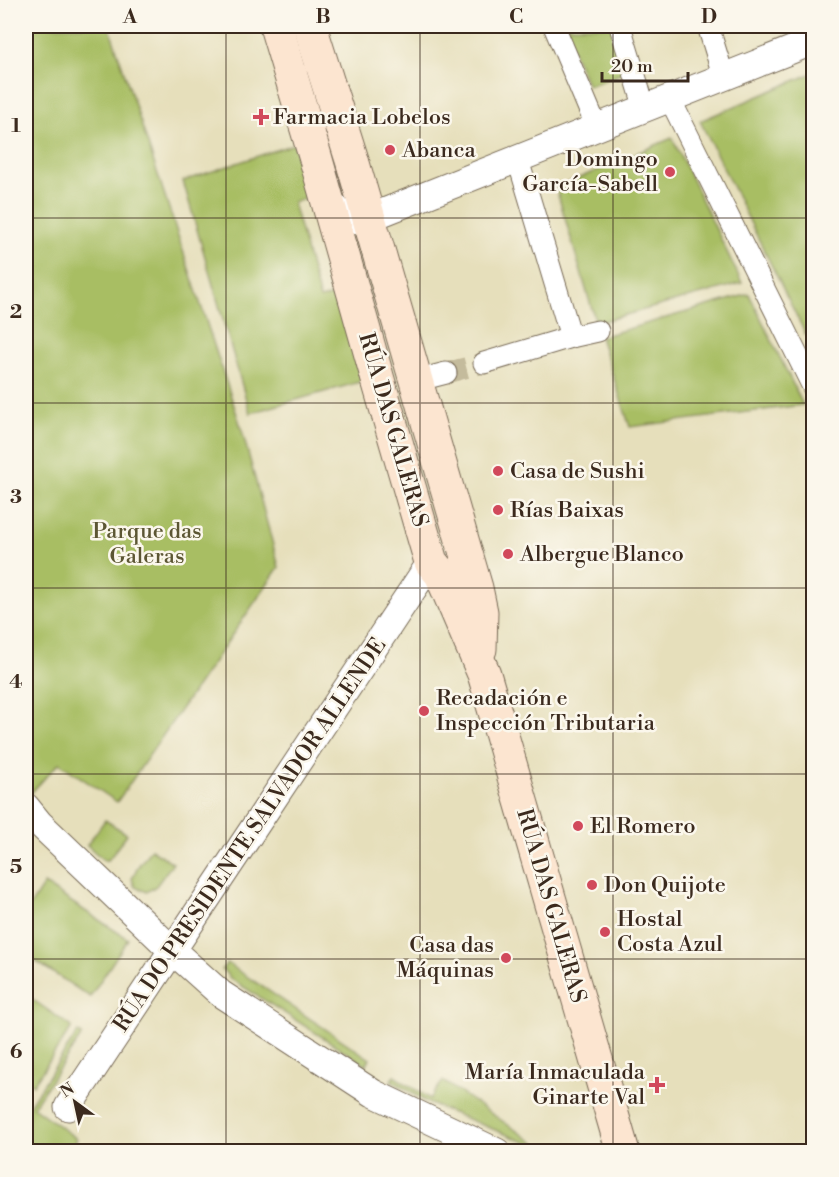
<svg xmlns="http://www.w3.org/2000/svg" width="839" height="1177" font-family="'Libre Bodoni',serif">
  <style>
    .green { fill: #a8be63; stroke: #727440; stroke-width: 1.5 }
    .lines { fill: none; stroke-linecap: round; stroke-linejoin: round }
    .pedestrian-tunnel { stroke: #c4bb9c; stroke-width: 21; stroke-dasharray: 21 10; stroke-linecap: butt }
    .pedestrian-casing { stroke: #776955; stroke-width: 23 }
    .minor-casing { stroke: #776955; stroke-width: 29 }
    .secondary-casing { stroke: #776955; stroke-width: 35 }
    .pedestrian { stroke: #fff; stroke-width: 21 }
    .minor { stroke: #fff; stroke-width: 27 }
    .secondary { stroke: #fce5d0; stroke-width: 33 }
    .grid { fill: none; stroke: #3b2a1e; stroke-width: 1.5; stroke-opacity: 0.55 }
    .poi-dot { fill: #d1495b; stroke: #fbf7ec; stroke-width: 2 }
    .labels { text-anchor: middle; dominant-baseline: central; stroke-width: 5; stroke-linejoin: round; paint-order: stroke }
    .poi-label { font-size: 22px; fill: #3b2a1e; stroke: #fbf7ec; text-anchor: start }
    .street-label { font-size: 22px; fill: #3b2a1e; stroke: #fbf7ec }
    .park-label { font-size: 22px; fill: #5c5633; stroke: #fbf7ec }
    .neatline { fill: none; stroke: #3b2a1e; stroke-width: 2 }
    .grid-label { font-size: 20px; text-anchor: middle; font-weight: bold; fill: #3b2a1e }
  </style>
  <rect width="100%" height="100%" fill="#fbf7ec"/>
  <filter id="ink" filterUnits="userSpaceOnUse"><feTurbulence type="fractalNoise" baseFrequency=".0167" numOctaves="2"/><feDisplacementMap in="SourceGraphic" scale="12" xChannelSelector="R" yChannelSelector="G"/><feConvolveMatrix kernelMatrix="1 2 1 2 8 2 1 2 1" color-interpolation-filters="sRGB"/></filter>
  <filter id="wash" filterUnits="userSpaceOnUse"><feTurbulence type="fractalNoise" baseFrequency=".008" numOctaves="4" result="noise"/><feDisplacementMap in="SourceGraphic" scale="24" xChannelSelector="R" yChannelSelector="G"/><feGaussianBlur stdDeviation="1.35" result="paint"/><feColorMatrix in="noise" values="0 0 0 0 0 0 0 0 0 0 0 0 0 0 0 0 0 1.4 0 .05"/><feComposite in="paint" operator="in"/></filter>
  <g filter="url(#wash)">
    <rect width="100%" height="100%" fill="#e6dfbb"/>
    <g class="green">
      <polygon points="26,26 109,26 241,427 279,567 117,802 59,763 26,798"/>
      <polygon points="562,26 612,26 626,72 588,86"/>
      <polygon points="813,73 814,331 806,335 700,121"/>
      <polygon points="672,138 742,283 596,323 556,188"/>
      <polygon points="294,144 309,197 293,203 320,299 337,295 363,381 250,413 183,181"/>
      <polygon points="749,294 803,405 630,427 600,337"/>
      <polygon points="105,820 127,834 110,858 106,861 101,858 87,845"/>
      <polygon points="151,849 173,863 156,886 147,892 135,887 132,879 137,868"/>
      <polygon points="44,884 128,939 90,997 26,955 26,912"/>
      <polygon points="227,963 370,1059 366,1065 231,979 222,969"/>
      <polygon points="26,995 72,1027 33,1085 26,1080"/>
      <polygon points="78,1032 82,1035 33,1107 77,1139 70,1151 26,1151 26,1110"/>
      <polygon points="394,1076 430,1099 443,1081 547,1151 428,1103 391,1080"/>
    </g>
  </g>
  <g filter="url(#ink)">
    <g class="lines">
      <polyline class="pedestrian-tunnel" points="446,373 484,363"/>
      <defs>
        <g id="pedestrian">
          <polyline points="554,26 597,128"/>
          <polyline points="620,26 645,109"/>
          <polyline points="708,26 724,78"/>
          <polyline points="795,26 803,45"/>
          <polyline points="670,99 814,389"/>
          <polyline points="518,160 571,337"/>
          <polyline points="484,363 571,337 598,331"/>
          <polyline points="415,381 446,373"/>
        </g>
        <g id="minor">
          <path d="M325,193C337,211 344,225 369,218L814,41"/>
          <polyline points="26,807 39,823 173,951 221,994 373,1093 497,1152"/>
          <polyline points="68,1107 431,562"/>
        </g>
        <g id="secondary">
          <polyline points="276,26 315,156 378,380 431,562 441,574 484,674 623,1152"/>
          <polyline points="310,26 352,160 476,588 481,612 480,649"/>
        </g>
      </defs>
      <use href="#pedestrian" class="pedestrian-casing"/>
      <use href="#minor" class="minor-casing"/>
      <use href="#secondary" class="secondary-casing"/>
      <use href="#pedestrian" class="pedestrian"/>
      <use href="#minor" class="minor"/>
      <use href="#secondary" class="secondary"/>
    </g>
  </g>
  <path class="grid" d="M226,26V1152M420,26V1152M613,26V1152M26,218H814M26,403H814M26,588H814M26,774H814M26,959H814"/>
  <g class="poi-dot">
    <path d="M258 108h6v6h6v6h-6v6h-6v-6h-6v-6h6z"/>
    <circle cx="390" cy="150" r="6"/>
    <circle cx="670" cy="172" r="6"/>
    <circle cx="498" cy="471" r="6"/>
    <circle cx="498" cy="510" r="6"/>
    <circle cx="508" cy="554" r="6"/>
    <circle cx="424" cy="711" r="6"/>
    <circle cx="578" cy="826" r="6"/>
    <circle cx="592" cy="885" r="6"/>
    <circle cx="605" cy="932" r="6"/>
    <circle cx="506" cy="958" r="6"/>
    <path d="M654 1076h6v6h6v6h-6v6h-6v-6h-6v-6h6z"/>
  </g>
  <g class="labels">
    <g class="poi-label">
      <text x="273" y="117">Farmacia Lobelos</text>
      <text x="402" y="150">Abanca</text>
      <text x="658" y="159" text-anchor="end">Domingo<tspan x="658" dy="25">García-Sabell</tspan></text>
      <text x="510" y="471">Casa de Sushi</text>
      <text x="510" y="510">Rías Baixas</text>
      <text x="520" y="554">Albergue Blanco</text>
      <text x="436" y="698">Recadación e<tspan x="436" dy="25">Inspección Tributaria</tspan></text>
      <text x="590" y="826">El Romero</text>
      <text x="604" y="885">Don Quijote</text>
      <text x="617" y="919">Hostal<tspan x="617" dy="25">Costa Azul</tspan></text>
      <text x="494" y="945" text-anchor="end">Casa das<tspan x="494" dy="25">Máquinas</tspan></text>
      <text x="645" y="1072" text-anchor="end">María Inmaculada<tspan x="645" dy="25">Ginarte Val</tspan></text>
    </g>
    <g class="street-label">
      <text transform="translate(393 430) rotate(74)">RÚA DAS GALERAS</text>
      <text transform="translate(250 835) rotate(-56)">RÚA DO PRESIDENTE SALVADOR ALLENDE</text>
      <text transform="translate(551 906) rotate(74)">RÚA DAS GALERAS</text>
    </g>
    <g class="park-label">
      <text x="147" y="531">Parque das<tspan x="147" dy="25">Galeras</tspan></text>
    </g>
  </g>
  <rect width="839" height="1177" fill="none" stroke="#fbf7ec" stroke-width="66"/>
  <g transform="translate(75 1102) rotate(327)" stroke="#fbf7ec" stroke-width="4.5" paint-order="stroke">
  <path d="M0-4.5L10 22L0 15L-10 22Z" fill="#3b2a1e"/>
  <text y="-9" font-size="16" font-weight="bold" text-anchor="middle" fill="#3b2a1e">N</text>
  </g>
  <path d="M602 72v9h86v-9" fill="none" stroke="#3b2a1e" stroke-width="3"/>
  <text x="611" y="72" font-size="18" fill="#3b2a1e" stroke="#fbf7ec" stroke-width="4.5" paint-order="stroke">20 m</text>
  <rect x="33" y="33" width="773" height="1111" class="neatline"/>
  <g class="grid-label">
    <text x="130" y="23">A</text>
    <text x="323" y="23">B</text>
    <text x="516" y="23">C</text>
    <text x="709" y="23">D</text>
    <text x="16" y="132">1</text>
    <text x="16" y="318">2</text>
    <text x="16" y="503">3</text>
    <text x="16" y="688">4</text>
    <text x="16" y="873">5</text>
    <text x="16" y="1058">6</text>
  </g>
</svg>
